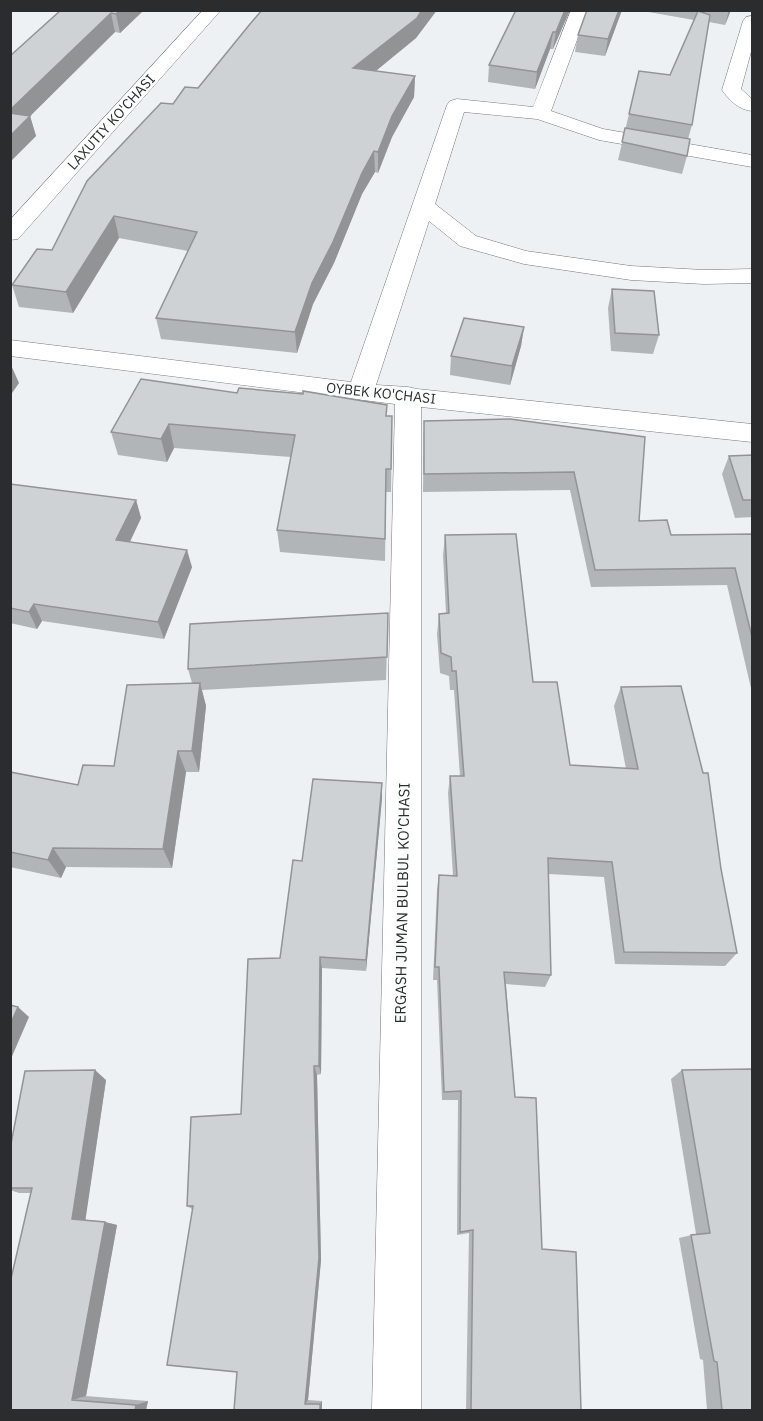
<svg xmlns="http://www.w3.org/2000/svg" width="763" height="1421" font-family="'IBM Plex Sans',sans-serif">
  <style>
    .lines { fill: none; stroke-linecap: round; stroke-linejoin: round }
    .minor-casing { stroke: #74777a; stroke-width: 1 }
    .minor { fill: #fff; fill-rule: evenodd }
    .wall { fill: #b2b5b7 }
    .shaded-wall { fill: #919395 }
    .building { fill: #cfd2d5; stroke: #919395; stroke-width: 1.5 }
    .labels { text-anchor: middle; dominant-baseline: central; stroke-width: 5; stroke-linejoin: round; paint-order: stroke }
    .far-street-label { font-size: 14px; fill: #2b2c2d; stroke: #fdfefe }
    .street-label { font-size: 15px; fill: #2b2c2d; stroke: #fdfefe }
  </style>
  <rect width="100%" height="100%" fill="#eef1f4"/>
  <g class="lines">
    <defs>
      <g id="minor">
        <polygon points="203,10 221,10 18,239 10,240 10,220"/>
        <polygon points="571,10 588,10 551,111 603,129 752,155 752,167 599,140 537,119 464,112 435,204 476,236 526,251 631,266 704,270 752,269 752,283 704,284 631,280 524,264 460,246 429,221 376,385 408,387 417,389 752,424 752,442 421,407 421,1410 372,1410 395,404 10,356 10,340 351,382 447,105 450,101 457,99 533,107"/>
        <path d="M752,16V48L741,89L752,99V111C739,110 729,100 722,90L743,21L746,17Z"/>
      </g>
    </defs>
    <use href="#minor" class="minor-casing"/>
    <use href="#minor" class="minor"/>
  </g>
  <g class="wall">
    <polygon points="61,10 144,10 120,33 115,32 30,116 36,136 10,162"/>
    <polygon points="262,10 437,10 416,38 375,71 415,76 414,97 392,137 378,173 375,172 362,194 334,263 313,304 297,353 161,339 156,318 188,251 119,238 73,313 19,307 12,285 52,250 173,104 198,88"/>
    <polygon points="570,10 553,49 550,49 535,89 488,82 489,65"/>
    <polygon points="587,10 622,10 605,56 575,52 578,35"/>
    <polygon points="637,10 731,10 725,25 709,22 692,125 688,139 687,156 682,174 618,160 629,114 670,75 694,20"/>
    <polygon points="612,289 659,335 653,354 611,351 608,308"/>
    <polygon points="524,327 521,346 510,385 450,375 451,356"/>
    <polygon points="141,379 386,416 392,416 391,492 386,492 385,561 280,552 277,530 291,457 174,448 167,462 118,455 111,432"/>
    <polygon points="510,419 639,521 671,535 753,534 753,697 727,585 591,587 570,490 423,492 424,421"/>
    <polygon points="753,455 753,517 735,518 722,474 729,456"/>
    <polygon points="10,484 136,500 141,518 130,542 192,567 164,639 42,621 37,629 10,623"/>
    <polygon points="445,535 533,682 570,765 626,769 614,706 621,687 721,869 737,953 725,966 615,964 604,877 548,874 551,975 545,987 506,984 515,1097 542,1249 581,1410 466,1410 469,1233 457,1235 458,1100 442,1100 437,980 433,980 437,890 439,875 453,876 448,793 450,776 460,776 454,690 450,690 449,676 440,673 437,634 439,614 446,613 443,555"/>
    <polygon points="388,613 386,680 202,690 206,706 199,772 186,772 172,868 66,867 61,878 10,867 10,772 78,785 114,766 192,683 188,669"/>
    <polygon points="382,783 382,798 366,971 322,968 321,1074 317,1075 321,1260 308,1400 322,1401 322,1410 234,1410 237,1372 192,1209 187,1206 241,1114 280,958 302,861"/>
    <polygon points="682,1070 753,1410 707,1410 703,1360 700,1359 679,1238 696,1234 671,1079"/>
    <polygon points="106,1080 85,1220 105,1222 117,1225 86,1396 148,1401 146,1410 10,1410 31,1193 19,1193 10,1190 10,1149"/>
  </g>
  <g class="shaded-wall">
    <polygon points="120,10 144,10 120,33 116,14"/>
    <polygon points="422,10 437,10 416,38 354,89 353,68"/>
    <polygon points="565,10 570,10 553,49 556,32"/>
    <polygon points="619,10 622,10 605,56 608,39"/>
    <polygon points="729,10 731,10 725,25"/>
    <polygon points="111,13 115,32 14,132 10,121 10,110"/>
    <polygon points="553,32 550,49 535,89 537,72"/>
    <polygon points="415,76 414,97 392,137 378,173 378,152 392,116"/>
    <polygon points="30,116 36,136 10,162 10,136"/>
    <polygon points="374,151 375,172 362,194 334,263 313,304 297,353 295,332 312,283 362,173"/>
    <polygon points="114,216 119,238 73,313 66,292"/>
    <polygon points="524,327 521,346 510,385 512,366"/>
    <polygon points="11,365 19,383 10,396 10,366"/>
    <polygon points="169,424 174,448 167,462 161,439"/>
    <polygon points="136,500 141,518 122,558 116,540"/>
    <polygon points="187,550 192,567 164,639 158,622"/>
    <polygon points="34,604 42,621 37,629 29,612"/>
    <polygon points="200,683 206,706 199,772 192,751"/>
    <polygon points="178,751 186,772 172,868 163,849"/>
    <polygon points="382,783 382,798 366,971 366,960"/>
    <polygon points="53,848 66,867 61,878 48,860"/>
    <polygon points="320,957 322,968 321,1074 319,1066"/>
    <polygon points="18,1007 29,1017 10,1061 10,1025"/>
    <polygon points="314,1066 317,1075 321,1260 308,1400 305,1404"/>
    <polygon points="95,1070 106,1080 85,1223 72,1219"/>
    <polygon points="105,1222 117,1225 86,1396 72,1400"/>
    <polygon points="148,1401 146,1410 135,1410 136,1405"/>
    <polygon points="322,1401 322,1410 320,1410 320,1404"/>
  </g>
  <g class="building">
    <polygon points="61,10 120,10 116,14 111,13 10,110 10,56"/>
    <polygon points="262,10 422,10 417,18 353,68 415,76 392,116 378,152 374,151 362,173 333,242 312,283 295,332 156,318 197,232 114,216 66,292 12,285 37,249 52,250 87,181 161,103 173,104 185,87 198,88 250,24"/>
    <polygon points="516,10 565,10 556,32 553,32 537,72 489,65"/>
    <polygon points="587,10 619,10 608,39 578,35"/>
    <polygon points="698,11 710,15 692,125 629,114 639,71 670,75"/>
    <polygon points="10,113 30,116 10,136"/>
    <polygon points="625,128 690,139 687,156 622,142"/>
    <polygon points="612,289 654,291 659,335 615,333"/>
    <polygon points="464,318 524,327 512,366 451,356"/>
    <polygon points="141,379 237,393 239,388 303,394 303,391 387,405 386,416 392,416 391,469 386,469 385,539 277,530 295,435 169,424 161,439 111,432"/>
    <polygon points="510,419 645,437 639,521 667,520 671,535 753,534 753,641 735,568 595,570 574,472 424,474 424,421"/>
    <polygon points="753,455 753,500 743,500 729,456"/>
    <polygon points="10,484 136,500 116,540 187,550 158,622 34,604 29,612 10,608"/>
    <polygon points="516,534 533,682 557,682 570,765 638,769 621,687 681,686 703,773 708,773 721,869 737,953 624,952 612,862 548,858 551,975 504,972 515,1097 536,1098 542,1249 576,1252 581,1410 471,1410 473,1230 460,1232 461,1091 444,1092 439,967 435,967 439,875 457,876 450,776 464,776 456,671 452,671 451,657 441,653 439,614 449,613 445,535"/>
    <polygon points="388,613 387,657 188,669 190,624"/>
    <polygon points="200,683 192,751 178,751 163,849 53,848 48,860 10,852 10,772 78,785 83,765 114,766 127,685"/>
    <polygon points="313,779 382,783 366,960 320,957 319,1066 314,1066 319,1258 305,1404 320,1404 320,1410 234,1410 237,1372 167,1365 193,1206 187,1206 191,1117 241,1114 248,959 280,958 293,860 302,861"/>
    <polygon points="10,1005 18,1007 10,1025"/>
    <polygon points="753,1069 753,1410 722,1410 717,1362 714,1361 691,1235 710,1233 682,1070"/>
    <polygon points="95,1070 72,1219 105,1222 72,1400 136,1405 135,1410 10,1410 10,1283 32,1188 10,1188 10,1149 25,1071"/>
  </g>
  <g class="labels">
    <g class="far-street-label">
      <text transform="translate(111 122) rotate(-48)">LAXUTIY KO'CHASI</text>
      <text transform="translate(381 393) rotate(6)">OYBEK KO'CHASI</text>
    </g>
    <g class="street-label">
      <text transform="translate(402 903) rotate(-89)">ERGASH JUMAN BULBUL KO'CHASI</text>
    </g>
  </g>
  <rect width="763" height="1421" fill="none" stroke="#2b2c2d" stroke-width="24"/>
</svg>
